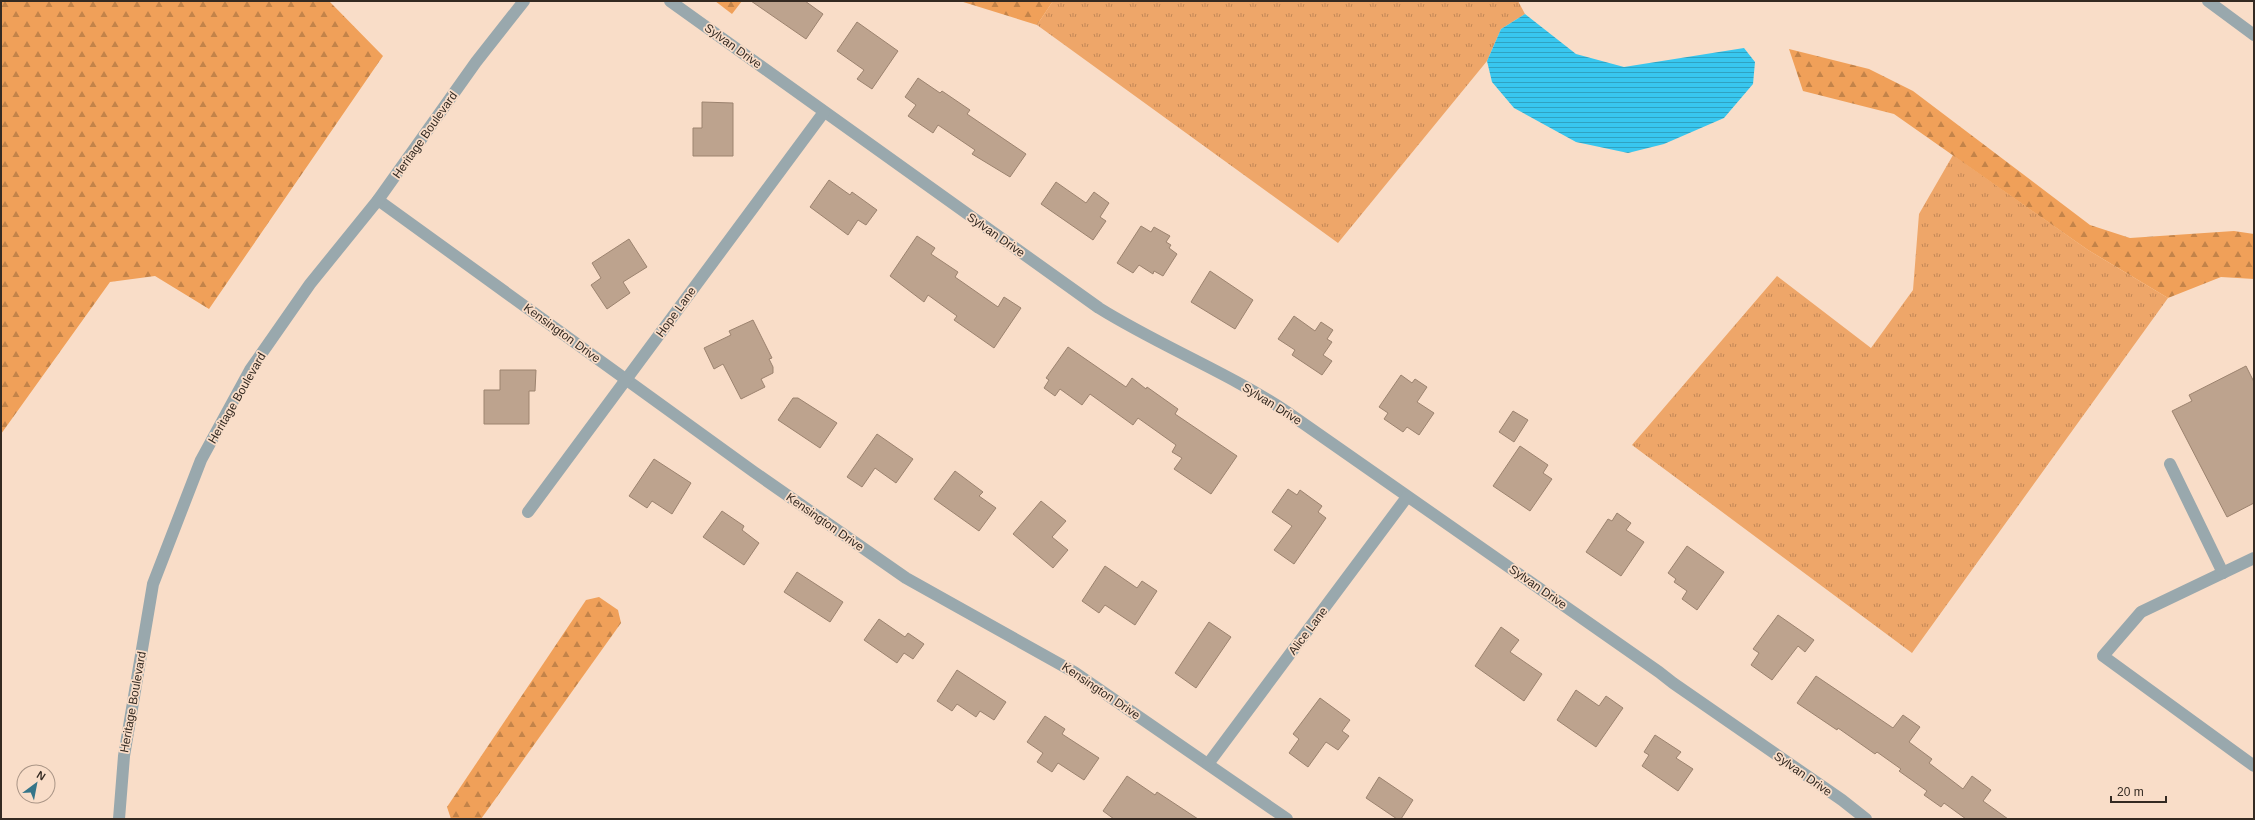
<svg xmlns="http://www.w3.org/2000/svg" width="2255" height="820" font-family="Arial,sans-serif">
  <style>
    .grass { fill: url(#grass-tufts) }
    .forest { fill: url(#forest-firs) }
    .water { fill: url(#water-rules) }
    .building { fill: #bda38e; stroke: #9c836f }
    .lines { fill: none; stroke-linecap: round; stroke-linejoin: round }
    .minor { stroke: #99a8ad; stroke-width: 12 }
    .labels { text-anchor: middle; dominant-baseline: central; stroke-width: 3.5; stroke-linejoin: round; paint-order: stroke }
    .street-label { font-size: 12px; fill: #342a22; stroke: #f9ddc8 }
  </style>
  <defs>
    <pattern id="grass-tufts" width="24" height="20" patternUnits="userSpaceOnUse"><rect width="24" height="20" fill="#eea669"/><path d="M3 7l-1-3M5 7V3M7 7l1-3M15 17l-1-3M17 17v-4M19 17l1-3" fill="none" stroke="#c28756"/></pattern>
    <pattern id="forest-firs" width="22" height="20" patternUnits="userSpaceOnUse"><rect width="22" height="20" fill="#f0a059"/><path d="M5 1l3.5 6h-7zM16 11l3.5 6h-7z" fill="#c38349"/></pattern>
    <pattern id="water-rules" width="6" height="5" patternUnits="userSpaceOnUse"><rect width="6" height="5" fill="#38c7ef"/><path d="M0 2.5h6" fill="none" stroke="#30a2c1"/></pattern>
  </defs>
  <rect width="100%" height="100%" fill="#f9ddc8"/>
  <g class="grass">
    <polygon points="1053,1 1518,1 1525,14 1501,29 1487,61 1338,243 1037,25"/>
    <polygon points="1953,155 2088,250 2168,298 1912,653 1632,445 1777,276 1871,348 1913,290 1919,214"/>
  </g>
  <g class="forest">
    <polygon points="1,1 329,1 383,56 209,309 155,276 110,282 1,434"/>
    <polygon points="715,1 742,1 732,14"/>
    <polygon points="960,1 1053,1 1037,25"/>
    <polygon points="1789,49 1869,69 1913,91 2090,225 2130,238 2234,231 2254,234 2254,279 2221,277 2168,298 2088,250 1894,114 1803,91"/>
    <polygon points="599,597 618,610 621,623 481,819 451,819 447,807 586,600"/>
  </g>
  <polygon class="water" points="1525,14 1576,54 1624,67 1744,48 1755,62 1753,84 1724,118 1664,144 1628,153 1576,142 1514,108 1492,82 1487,61 1501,29"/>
  <g class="building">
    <polygon points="751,1 805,1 823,14 806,39"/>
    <polygon points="857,22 898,51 872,89 857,79 864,70 837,51"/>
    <polygon points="918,78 940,93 942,91 970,110 967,114 1026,154 1010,177 972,154 975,150 938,125 933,133 908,116 916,105 905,97"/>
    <polygon points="702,102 733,103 733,156 693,156 693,128 702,128"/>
    <polygon points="829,180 850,195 852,192 877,210 866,225 858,220 848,235 810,207"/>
    <polygon points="1056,182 1086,203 1094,192 1109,203 1100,217 1106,221 1093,240 1041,204"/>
    <polygon points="1141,226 1151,232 1154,227 1170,236 1166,242 1171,245 1169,248 1177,254 1163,276 1154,271 1153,274 1139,265 1133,273 1117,263"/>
    <polygon points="917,236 935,248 931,254 958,272 955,277 998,307 1004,297 1021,308 994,348 954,320 957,316 928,295 924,302 890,276"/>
    <polygon points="629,239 647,267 623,282 630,293 607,309 591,285 601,278 592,263"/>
    <polygon points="1210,271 1253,300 1235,329 1191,302"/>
    <polygon points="1294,316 1315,331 1321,322 1333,330 1327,339 1332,342 1323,355 1332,361 1322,375 1292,355 1295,350 1278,339"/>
    <polygon points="753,320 772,358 769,359 773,367 773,373 761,379 765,387 741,399 723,364 714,369 704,348 731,335 729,331"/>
    <polygon points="1068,347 1126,387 1132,378 1146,389 1147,387 1178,409 1175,414 1237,456 1211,494 1174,469 1182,458 1172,452 1176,445 1138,418 1133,425 1090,394 1082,405 1060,389 1055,396 1044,388 1049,380 1046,378"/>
    <polygon points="2246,366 2254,382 2254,503 2227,517 2172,411 2192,401 2189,395"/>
    <polygon points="500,370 536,370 535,391 529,391 529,424 484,424 484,390 500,390"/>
    <polygon points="1401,375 1412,383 1415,379 1427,387 1417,402 1434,413 1419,435 1407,427 1403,432 1384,419 1388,413 1379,407"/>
    <polygon points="793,398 798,398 837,423 820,448 778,420"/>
    <polygon points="1513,411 1528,420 1514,442 1499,432"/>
    <polygon points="877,434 913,459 896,483 875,468 862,487 847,477"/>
    <polygon points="1520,446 1548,465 1543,473 1552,479 1530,511 1493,486"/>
    <polygon points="654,459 691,483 672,514 652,501 647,508 629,496"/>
    <polygon points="955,471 983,492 979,496 996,508 979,531 934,499"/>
    <polygon points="1288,489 1297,495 1300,490 1322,506 1318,512 1326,518 1294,564 1274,550 1292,526 1272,512"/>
    <polygon points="1041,501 1066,521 1052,537 1068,550 1053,568 1013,534"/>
    <polygon points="722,511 744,526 742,530 759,543 744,565 703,537"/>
    <polygon points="1617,513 1631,523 1626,530 1644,542 1621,576 1586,552 1608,519 1612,521"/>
    <polygon points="1687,546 1724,572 1697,610 1682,599 1687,591 1674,582 1676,579 1668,573"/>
    <polygon points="1105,566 1137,588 1142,581 1157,591 1135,625 1105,605 1099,613 1082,601"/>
    <polygon points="797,572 843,602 830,622 784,592"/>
    <polygon points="1778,615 1814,640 1805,652 1798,646 1772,680 1751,665 1759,653 1753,649"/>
    <polygon points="879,619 905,637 908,633 924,644 913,659 904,653 897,663 864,640"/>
    <polygon points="1209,622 1231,637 1196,688 1175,673"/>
    <polygon points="1501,627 1519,640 1510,652 1542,674 1524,701 1475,666"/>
    <polygon points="957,670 1006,702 994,720 980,711 976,717 957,704 952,711 937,701"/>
    <polygon points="1816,676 1893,728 1903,715 1920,727 1909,742 1932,759 1929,763 1963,789 1972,776 1991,790 1983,801 2008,819 1966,819 1944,803 1941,807 1924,795 1927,791 1899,771 1901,769 1877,752 1875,754 1838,728 1837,730 1797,703"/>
    <polygon points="1576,690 1599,706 1606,696 1623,708 1596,747 1557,720"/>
    <polygon points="1320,698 1350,720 1342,731 1349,736 1338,750 1326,742 1308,767 1289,753 1299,739 1293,734"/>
    <polygon points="1045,716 1065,729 1062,734 1099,758 1084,780 1058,763 1052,772 1037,762 1043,753 1027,742"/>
    <polygon points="1655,735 1681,752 1676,758 1693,769 1678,791 1642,766 1649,755 1644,752"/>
    <polygon points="1127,776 1155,795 1157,792 1198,819 1114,819 1103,811"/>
    <polygon points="1379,777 1413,800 1401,819 1397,819 1366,798"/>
  </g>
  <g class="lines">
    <g class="minor">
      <path d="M670,1L1099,308C1160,346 1227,372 1287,412L1659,672L1673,683L1842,800L1866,819"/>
      <polyline points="2208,1 2254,35"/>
      <polyline points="378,200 754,472 906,578 1074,672 1287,819"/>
      <polyline points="2170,464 2223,573"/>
      <polyline points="528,512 824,112"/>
      <polyline points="2254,558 2141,612 2103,656 2254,766"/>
      <polyline points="1208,764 1407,497"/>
      <polyline points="119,819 124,756 153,584 201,460 250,370 310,284 378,200 476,62 524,1"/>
    </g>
  </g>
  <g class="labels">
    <g class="street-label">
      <text transform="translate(733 46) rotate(36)">Sylvan Drive</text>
      <text transform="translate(425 135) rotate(-55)">Heritage Boulevard</text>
      <text transform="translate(996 235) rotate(35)">Sylvan Drive</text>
      <text transform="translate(676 312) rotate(-54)">Hope Lane</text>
      <text transform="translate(562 333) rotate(36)">Kensington Drive</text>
      <text transform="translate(237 398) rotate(-60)">Heritage Boulevard</text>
      <text transform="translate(1272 404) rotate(32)">Sylvan Drive</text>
      <text transform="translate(825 522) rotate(35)">Kensington Drive</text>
      <text transform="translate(1538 587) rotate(35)">Sylvan Drive</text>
      <text transform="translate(1308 631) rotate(-53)">Alice Lane</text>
      <text transform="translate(1101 691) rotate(34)">Kensington Drive</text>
      <text transform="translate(133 702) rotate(-80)">Heritage Boulevard</text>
      <text transform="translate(1803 774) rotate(35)">Sylvan Drive</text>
    </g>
  </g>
  <rect width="2255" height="820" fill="none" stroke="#342a22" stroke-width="4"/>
  <g transform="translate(36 784) rotate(32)"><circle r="19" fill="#f9ddc8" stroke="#aa9586"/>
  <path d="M0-3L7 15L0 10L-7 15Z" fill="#357589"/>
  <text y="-6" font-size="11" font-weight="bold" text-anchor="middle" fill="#342a22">N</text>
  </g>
  <path d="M2111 796v6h55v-6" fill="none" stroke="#342a22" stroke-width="2"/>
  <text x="2117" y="796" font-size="12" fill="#342a22" stroke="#f9ddc8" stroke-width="3" paint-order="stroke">20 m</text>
</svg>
